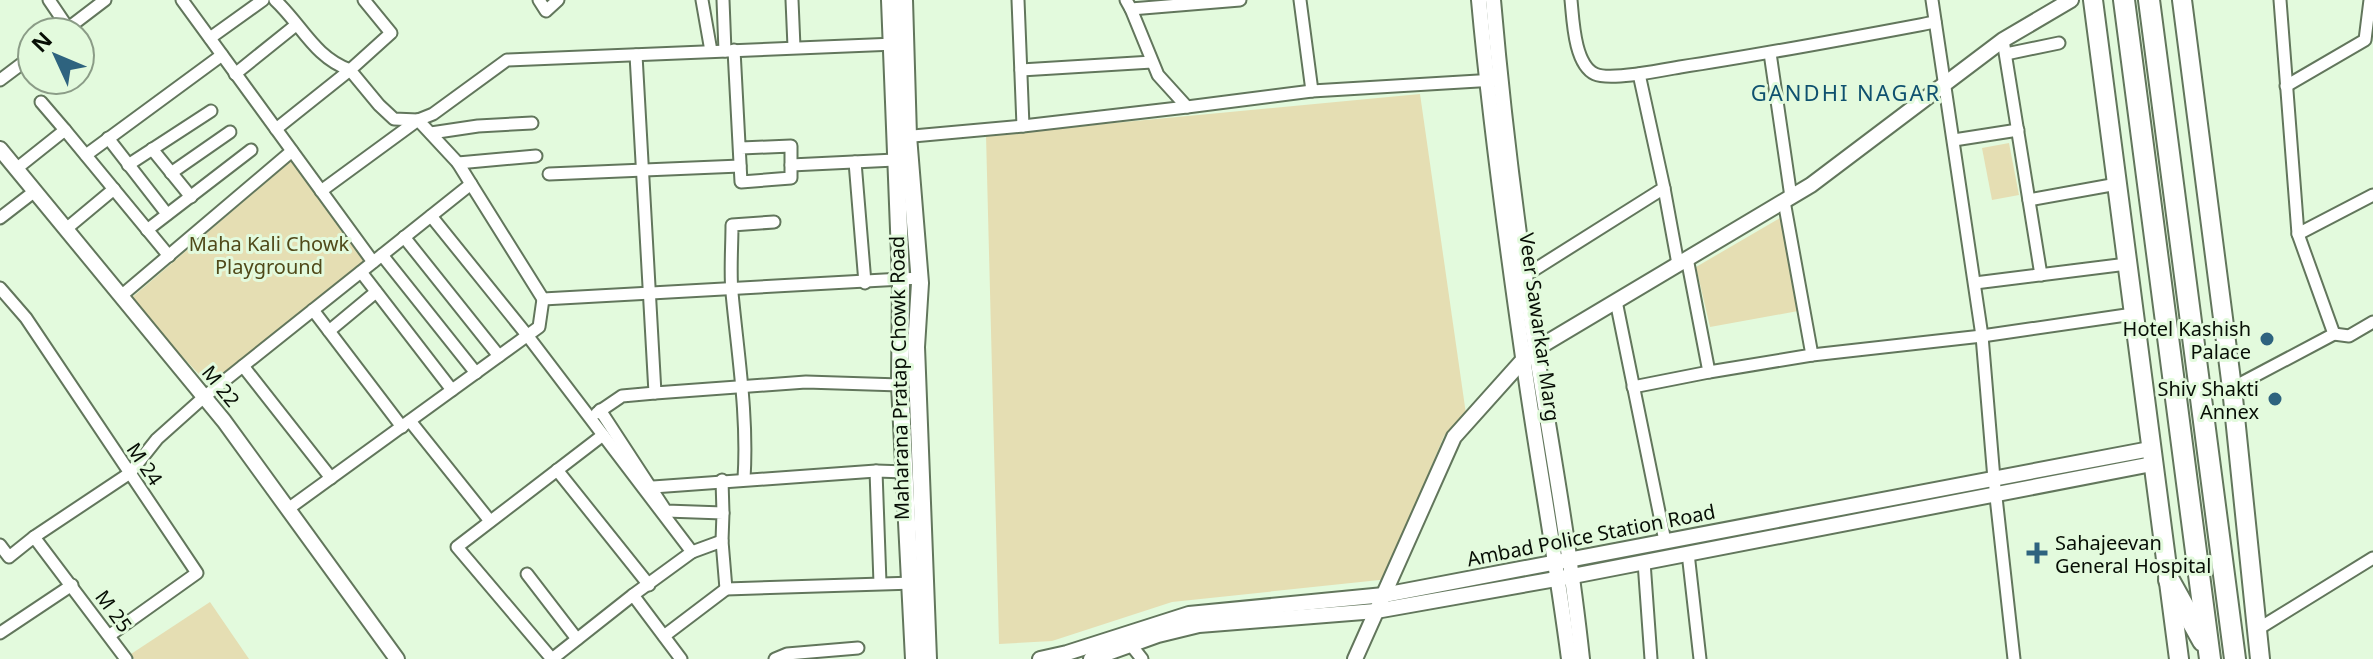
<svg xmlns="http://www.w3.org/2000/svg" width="2373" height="659" font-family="'Noto Sans',sans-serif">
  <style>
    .green { fill: #e5deb3 }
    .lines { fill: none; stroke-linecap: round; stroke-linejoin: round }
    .minor-casing { stroke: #62765c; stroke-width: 15 }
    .tertiary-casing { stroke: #62765c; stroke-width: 18 }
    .secondary-casing { stroke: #62765c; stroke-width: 20 }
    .primary-casing { stroke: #62765c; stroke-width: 22 }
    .motorway-casing { stroke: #62765c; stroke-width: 24 }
    .minor { stroke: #fff; stroke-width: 11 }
    .tertiary { stroke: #fff; stroke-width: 14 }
    .secondary { stroke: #fff; stroke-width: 16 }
    .primary { stroke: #fff; stroke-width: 18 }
    .motorway { stroke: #fff; stroke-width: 20 }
    .poi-dot { fill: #2e637f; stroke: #e3fadd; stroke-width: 3 }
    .labels { text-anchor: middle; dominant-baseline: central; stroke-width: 6; stroke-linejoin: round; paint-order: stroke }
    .park-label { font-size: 20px; fill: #504919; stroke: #e3fadd }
    .street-label { font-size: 20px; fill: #070e05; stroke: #e3fadd }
    .poi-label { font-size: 20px; fill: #070e05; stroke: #e3fadd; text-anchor: end }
    .neighbourhood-label { font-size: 22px; letter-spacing: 2px; fill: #0f516f; stroke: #e3fadd }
  </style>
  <rect width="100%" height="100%" fill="#e3fadd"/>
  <g class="green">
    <polygon points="1420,94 1466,414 1444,436 1417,501 1389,579 1172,602 1052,641 999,644 986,135"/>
    <polygon points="2009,143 2019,195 1992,200 1982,148"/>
    <polygon points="294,158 366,259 210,386 129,300"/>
    <polygon points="1780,218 1798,311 1710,327 1696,267"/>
    <polygon points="210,602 249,659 134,659 131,654"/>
  </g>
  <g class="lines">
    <defs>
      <g id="minor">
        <polyline points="49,0 68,28"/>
        <polyline points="182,0 373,262"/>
        <path d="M275,0C302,25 314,57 350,70"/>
        <polyline points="364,0 391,33 350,70 379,105 394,119 418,120"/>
        <polyline points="539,0 546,11 558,0"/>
        <polyline points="702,0 711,51"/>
        <polyline points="723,0 725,51"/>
        <polyline points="792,0 794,47"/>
        <polyline points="1018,0 1023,126"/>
        <polyline points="1126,0 1131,9 1240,0"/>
        <polyline points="1300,0 1312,91 1495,80"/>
        <path d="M1571,0C1573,19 1574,64 1595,74C1610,81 1663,70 1680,67C1766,54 1850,38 1935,22"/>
        <polyline points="1932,0 1982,336 1994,479 2014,659"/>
        <polyline points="1131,9 1158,75 1187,107 1312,91"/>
        <polyline points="63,32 105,0"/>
        <polyline points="210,38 263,0"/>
        <polyline points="2003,40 2041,275"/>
        <polyline points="734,50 741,182 791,178 791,146 741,148"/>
        <polyline points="1770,53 1791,197"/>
        <polyline points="2006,54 2059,43"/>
        <polyline points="636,55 655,393 806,382 900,385"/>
        <polyline points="1021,70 1152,62"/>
        <polyline points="235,74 296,25"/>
        <polyline points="0,80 32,56"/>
        <polyline points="2286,86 2365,40 2370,0"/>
        <polyline points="41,102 65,130"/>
        <polyline points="276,129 350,70"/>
        <polyline points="431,133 478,126 532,123"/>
        <polyline points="902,137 1023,126 1187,107"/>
        <polyline points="108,138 167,214"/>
        <polyline points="1954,140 2018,130"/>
        <polyline points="152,149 191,197"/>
        <polyline points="86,155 222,55"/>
        <polyline points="855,162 865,283"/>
        <polyline points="458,163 536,156"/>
        <polyline points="128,165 211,111"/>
        <polyline points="791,165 895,160"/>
        <polyline points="16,169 65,130 169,256"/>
        <polyline points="171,173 230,132"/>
        <polyline points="549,174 740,166"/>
        <polyline points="471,184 458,163 418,120 433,114 507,60 895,44"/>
        <polyline points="1664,188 1678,264"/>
        <polyline points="321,191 418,120"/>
        <polyline points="2029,200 2117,184"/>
        <polyline points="431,216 527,335 692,552 633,595"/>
        <polyline points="0,218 35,191"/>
        <polyline points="66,229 114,189"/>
        <polyline points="147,230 251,150"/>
        <polyline points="2298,234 2373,195"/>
        <polyline points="404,237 499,356"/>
        <polyline points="382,255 476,373"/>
        <polyline points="361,272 452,390"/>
        <polyline points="1526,275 1664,188 1639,74"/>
        <polyline points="1975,283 2127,264"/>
        <polyline points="0,288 26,318 197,573 110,635"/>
        <polyline points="121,296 292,151"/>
        <polyline points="1616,301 1665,541"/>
        <polyline points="313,310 402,427"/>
        <polyline points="329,331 376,292"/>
        <polyline points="2334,334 2349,336 2373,322"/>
        <polyline points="1812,355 1982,336 2133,314"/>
        <polyline points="243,366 331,478"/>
        <polyline points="1709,372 1812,355 1784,201"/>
        <polyline points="1633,387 1709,372 1687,258"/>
        <polyline points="2232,388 2334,334 2298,234 2280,0"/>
        <polyline points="600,410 666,511 723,513 722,541"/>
        <polyline points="597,413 622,396 655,393"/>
        <polyline points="410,421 490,521"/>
        <polyline points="557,470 649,585"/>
        <polyline points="876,471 880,583"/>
        <path d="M744,479C748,416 738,356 732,293C730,271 732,247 732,225L774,222"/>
        <polyline points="722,480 723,513"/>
        <polyline points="653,487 876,471 906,472"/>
        <polyline points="288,509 539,327 543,299"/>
        <polyline points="34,537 130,473 157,439 204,397 471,184 543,299 920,278"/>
        <polyline points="0,545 9,557 34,537 126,659"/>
        <polyline points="692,552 722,541 726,589 914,583"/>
        <polyline points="1688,553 1700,659"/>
        <polyline points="1644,562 1651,659"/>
        <polyline points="527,574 577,639"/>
        <polyline points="2258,629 2373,558"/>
        <polyline points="0,633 72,585"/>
        <polyline points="664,636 726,589"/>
        <polyline points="1131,645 1142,659"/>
        <polyline points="552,659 457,547 603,435"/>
        <polyline points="552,659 633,595 681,659"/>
        <polyline points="775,659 787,654 858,648"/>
      </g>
      <g id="tertiary">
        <path d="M1479,0C1490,119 1506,239 1523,357C1537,458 1556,558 1569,659"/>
        <path d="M1493,0C1503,117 1518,235 1536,351C1553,454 1571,556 1582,659"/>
        <polyline points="0,149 224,421 397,659"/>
        <polyline points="1040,659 1067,653 1189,614 1384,595 2150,449"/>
        <polyline points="1091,659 1158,635 1199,625 1376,611 1573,576 2152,464"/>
        <polyline points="1355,659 1454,437 1523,360 1536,349 1811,185 2003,40 2071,0"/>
      </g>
      <g id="secondary">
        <polyline points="890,0 901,280 900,385 914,659"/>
        <polyline points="904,0 908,136 920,283 916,347 928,659"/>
      </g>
      <g id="primary">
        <polyline points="2093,0 2179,659"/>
        <polyline points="2182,0 2232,388 2260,659"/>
      </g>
      <g id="motorway">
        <polyline points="2124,0 2210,659"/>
        <polyline points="2149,0 2235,659"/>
        <polyline points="2169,580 2203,641"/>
      </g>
    </defs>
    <use href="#minor" class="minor-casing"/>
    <use href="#tertiary" class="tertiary-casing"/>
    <use href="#secondary" class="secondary-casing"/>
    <use href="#primary" class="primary-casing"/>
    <use href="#motorway" class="motorway-casing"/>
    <use href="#minor" class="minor"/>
    <use href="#tertiary" class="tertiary"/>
    <use href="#secondary" class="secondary"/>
    <use href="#primary" class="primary"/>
    <use href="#motorway" class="motorway"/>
  </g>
  <g class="poi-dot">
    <circle cx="2267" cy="339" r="8"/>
    <circle cx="2275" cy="399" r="8"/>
    <path d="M2033 541h8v8h8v8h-8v8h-8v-8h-8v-8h8z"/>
  </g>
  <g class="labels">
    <g class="park-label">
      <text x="269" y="243">Maha Kali Chowk<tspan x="269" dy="23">Playground</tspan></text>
    </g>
    <g class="street-label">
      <text transform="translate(1540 327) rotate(82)">Veer Sawarkar Marg</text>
      <text transform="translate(899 378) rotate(-91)">Maharana Pratap Chowk Road</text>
      <text transform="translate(221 386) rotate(51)">M 22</text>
      <text transform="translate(145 464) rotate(56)">M 24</text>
      <text transform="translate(1591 535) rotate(-11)">Ambad Police Station Road</text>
      <text transform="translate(114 611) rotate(54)">M 25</text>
    </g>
    <g class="poi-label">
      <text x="2251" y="328">Hotel Kashish<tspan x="2251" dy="23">Palace</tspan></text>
      <text x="2259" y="388">Shiv Shakti<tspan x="2259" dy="23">Annex</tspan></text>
      <text x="2055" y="542" text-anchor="start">Sahajeevan<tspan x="2055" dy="23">General Hospital</tspan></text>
    </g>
    <g class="neighbourhood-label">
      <text x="1846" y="92">GANDHI NAGAR</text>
    </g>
  </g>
  <g transform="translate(56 56) rotate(314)"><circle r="38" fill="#e3fadd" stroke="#8b9c87" stroke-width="2"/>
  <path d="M0-6L14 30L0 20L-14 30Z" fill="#2e637f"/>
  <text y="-12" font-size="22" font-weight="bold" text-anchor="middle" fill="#070e05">N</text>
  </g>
</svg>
